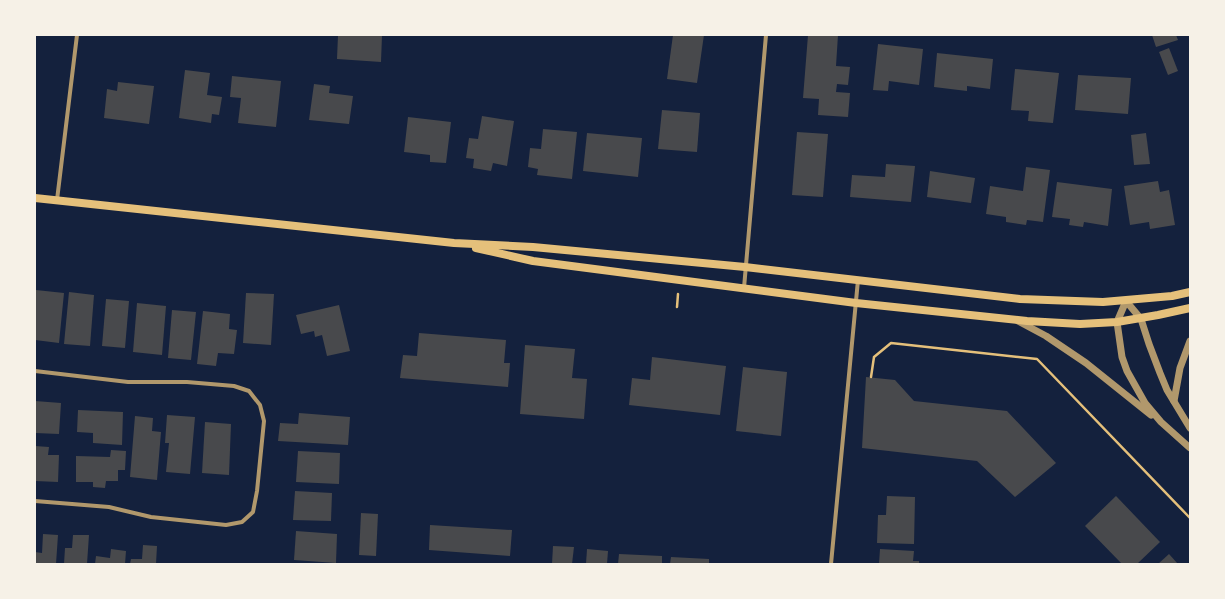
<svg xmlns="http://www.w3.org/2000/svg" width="1225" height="599" font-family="'Open Sans',sans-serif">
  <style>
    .building { fill: #48494c }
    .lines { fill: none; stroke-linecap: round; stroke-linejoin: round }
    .path { stroke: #e5c07b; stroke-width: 2.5 }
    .minor { stroke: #b1986c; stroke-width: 4 }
    .tertiary { stroke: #b1986c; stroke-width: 7 }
    .secondary { stroke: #e5c07b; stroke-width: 8 }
  </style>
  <rect width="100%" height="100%" fill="#14213d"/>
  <g class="building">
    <polygon points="338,35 382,35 381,62 337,59"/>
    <polygon points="673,35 704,35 697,83 667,79"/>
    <polygon points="808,35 838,35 836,66 850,67 848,85 837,84 836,92 850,93 848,117 818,115 819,99 803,98"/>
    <polygon points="1152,35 1176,35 1178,40 1156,47"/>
    <polygon points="878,44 923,49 919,85 889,81 888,91 873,90"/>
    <polygon points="1169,48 1178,71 1168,75 1159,52"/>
    <polygon points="937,53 993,59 990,89 967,86 967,91 934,87"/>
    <polygon points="1015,69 1059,73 1053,123 1028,121 1029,111 1011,110"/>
    <polygon points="185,70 210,73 207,95 222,97 219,115 212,114 211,123 179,118"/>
    <polygon points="1078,75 1131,78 1128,114 1075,110"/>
    <polygon points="232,76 281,81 276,127 238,123 241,98 230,97"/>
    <polygon points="118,82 154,86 149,124 104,118 107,89 117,91"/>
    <polygon points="314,84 330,86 329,93 353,96 349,124 309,120"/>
    <polygon points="662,110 700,113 697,152 658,149"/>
    <polygon points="482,116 514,121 507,166 493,163 491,171 473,168 474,159 466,158 469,138 478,139"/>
    <polygon points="408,117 451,122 446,163 430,162 430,155 404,152"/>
    <polygon points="543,129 577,132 572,179 537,175 538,169 528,167 530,148 541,149"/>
    <polygon points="797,132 828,134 823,197 792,195"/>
    <polygon points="587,133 642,138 638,177 583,171"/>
    <polygon points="1146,133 1150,164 1134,165 1131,135"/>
    <polygon points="886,164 915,166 911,202 850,197 852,175 885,177"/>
    <polygon points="1026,167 1050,170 1043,222 1027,220 1026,225 1006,222 1006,217 986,214 990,186 1023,191"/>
    <polygon points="930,171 975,178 971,203 927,197"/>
    <polygon points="1158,181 1160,192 1169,190 1175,225 1150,229 1149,222 1130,225 1124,186"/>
    <polygon points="1057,182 1112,189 1108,226 1084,222 1083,227 1069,225 1070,219 1052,217"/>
    <polygon points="36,290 64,293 59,343 35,340"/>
    <polygon points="69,292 94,295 90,346 64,344"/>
    <polygon points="246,293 274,294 271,345 243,343"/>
    <polygon points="106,299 129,301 125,348 102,346"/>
    <polygon points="137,303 166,306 162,355 133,352"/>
    <polygon points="339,305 350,351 327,356 322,335 315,337 314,331 301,334 296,315"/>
    <polygon points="172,310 196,312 191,360 168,358"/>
    <polygon points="203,311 230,314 229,329 237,330 234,354 218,353 216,366 197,364"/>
    <polygon points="419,333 506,340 504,363 510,363 508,387 400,378 403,355 417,356"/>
    <polygon points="525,345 575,349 572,378 587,379 584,419 520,414"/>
    <polygon points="652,357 726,366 720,415 629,405 632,378 650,380"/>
    <polygon points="743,367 787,372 781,436 736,431"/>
    <polygon points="866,377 895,380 914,401 1007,411 1056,463 1015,497 977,461 862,448"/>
    <polygon points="35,401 61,403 59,434 35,433"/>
    <polygon points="78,410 123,412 122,445 93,443 93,433 77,432"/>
    <polygon points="299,413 350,417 348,445 278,441 280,423 298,424"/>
    <polygon points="167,415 195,417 190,474 166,472 169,443 165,443"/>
    <polygon points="135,416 153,418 152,431 161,432 157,480 130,477"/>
    <polygon points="205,422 231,424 229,475 202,473"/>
    <polygon points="35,446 49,447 48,455 59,455 58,482 35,481"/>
    <polygon points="111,450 126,451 125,470 118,470 118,481 106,481 105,488 93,487 93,482 76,482 76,456 110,457"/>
    <polygon points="298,451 340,453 339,484 296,482"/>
    <polygon points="295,491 332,493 331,521 293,520"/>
    <polygon points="887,496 915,497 914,544 877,543 878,515 886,515"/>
    <polygon points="1116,496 1160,542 1137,564 1122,564 1085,526"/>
    <polygon points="361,513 378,514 376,556 359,555"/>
    <polygon points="430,525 512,530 510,556 429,550"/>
    <polygon points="296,531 337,534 336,563 294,560"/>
    <polygon points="43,534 58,535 56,564 35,564 35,552 42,553"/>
    <polygon points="73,535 89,535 87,564 64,564 65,548 72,548"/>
    <polygon points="143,545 157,546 156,564 130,564 131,559 142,559"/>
    <polygon points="553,546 574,547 572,564 552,564"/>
    <polygon points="111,549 126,551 125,564 95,564 96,556 110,558"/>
    <polygon points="587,549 608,551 607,564 586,564"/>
    <polygon points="880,549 914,551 913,561 919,561 919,564 879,564"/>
    <polygon points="619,554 662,556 662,564 618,564"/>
    <polygon points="1169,554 1178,564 1158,564"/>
    <polygon points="671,557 709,559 709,564 670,564"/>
  </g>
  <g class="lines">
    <g class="path">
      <polyline points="677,307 678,294"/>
      <polyline points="871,377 874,357 891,343 1037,359 1190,518"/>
    </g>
    <g class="minor">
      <polyline points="57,200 77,35"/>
      <polyline points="744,288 766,35"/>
      <polyline points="35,371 128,382 187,382 234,386 249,391 260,405 264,421 257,491 253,512 242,522 226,525 151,517 109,507 35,501"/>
      <polyline points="831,564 858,280"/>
    </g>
    <g class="tertiary">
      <polyline points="1018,321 1046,336 1086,363 1151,415"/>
      <polyline points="1174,401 1180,368 1190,341"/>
      <polyline points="1190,428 1167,390 1160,373 1149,344 1141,319 1126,301 1117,322 1122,357 1127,371 1145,403 1161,422 1190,448"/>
    </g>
    <g class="secondary">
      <polyline points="35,198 454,243 533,247 745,267 1020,299 1103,302 1172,296 1190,292"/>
      <polyline points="476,248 533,261 856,303 1027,321 1080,324 1117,322 1158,315 1190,308"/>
    </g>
  </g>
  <rect width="1225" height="599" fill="none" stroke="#f6f1e7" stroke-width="72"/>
</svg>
